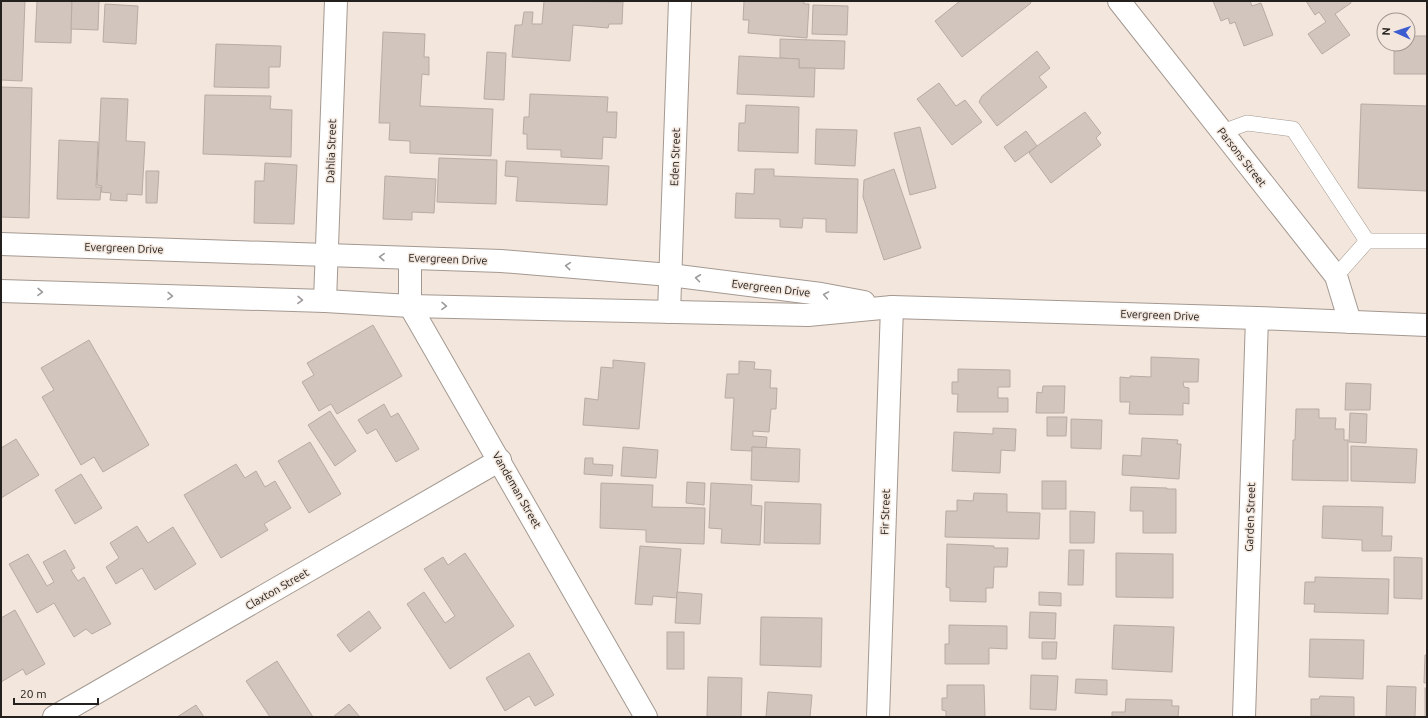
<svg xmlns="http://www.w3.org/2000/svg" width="1428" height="718" font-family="Ubuntu,sans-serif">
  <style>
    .building { fill: #d2c5bd; stroke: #b7aba3 }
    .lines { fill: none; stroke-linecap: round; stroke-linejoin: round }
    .lane-casing { stroke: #a49991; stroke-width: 16 }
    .street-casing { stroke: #a49991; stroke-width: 24 }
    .secondary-casing { stroke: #a49991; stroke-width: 24 }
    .lane { stroke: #fff; stroke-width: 15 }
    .street { stroke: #fff; stroke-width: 22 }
    .secondary { stroke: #fff; stroke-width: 22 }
    .oneway { stroke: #9c9b99 }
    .labels { text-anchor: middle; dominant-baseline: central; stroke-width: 3; stroke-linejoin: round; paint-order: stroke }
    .street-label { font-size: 11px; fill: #24201d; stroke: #f2e6dd }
  </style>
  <rect width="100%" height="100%" fill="#f2e6dd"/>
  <g class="building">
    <polygon points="1,1 25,1 22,81 1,80"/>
    <polygon points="37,1 72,1 71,43 35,42"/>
    <polygon points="72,1 99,1 98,30 71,29"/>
    <polygon points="544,1 623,2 622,24 609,24 608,28 573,25 570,61 512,57 515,25 522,25 524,12 533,12 532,24 542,24"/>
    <polygon points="744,1 804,1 804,4 809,4 807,38 748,33 749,20 743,20"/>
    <polygon points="960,1 1030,1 1031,3 962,57 935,21"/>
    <polygon points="1213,1 1250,1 1252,6 1261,3 1273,35 1244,46 1235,22 1230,24 1228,18 1221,21"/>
    <polygon points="1306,1 1350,1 1351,3 1335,14 1350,35 1322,54 1308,34 1326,22 1319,12 1315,15"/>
    <polygon points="105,4 138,6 136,44 103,42"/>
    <polygon points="813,5 848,6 847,35 812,34"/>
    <polygon points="383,32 425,34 424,57 429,57 429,75 422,74 420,106 493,109 491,156 410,153 410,141 389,140 390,123 379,123"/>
    <polygon points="1408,36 1427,36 1427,74 1394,74 1394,44 1408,44"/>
    <polygon points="780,39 845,41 844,69 799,68 799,59 780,58"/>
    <polygon points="216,44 281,46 280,67 269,67 269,88 214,87"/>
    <polygon points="1037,51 1050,68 1039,77 1047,87 997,126 979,102 982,96"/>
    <polygon points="487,52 506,53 504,100 484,99"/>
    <polygon points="739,56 799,59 799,68 815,68 814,97 737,94"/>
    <polygon points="939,83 956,106 965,100 982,122 952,145 917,99"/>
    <polygon points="1,87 32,88 29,218 1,217"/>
    <polygon points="530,94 608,97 607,112 617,112 616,138 603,137 602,159 561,157 561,150 527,149 527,134 523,134 524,117 529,117"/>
    <polygon points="205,95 271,96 270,109 292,110 291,157 203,154"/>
    <polygon points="101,98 128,99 126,141 145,142 142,195 127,194 127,201 110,200 111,193 101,192 102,186 97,185"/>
    <polygon points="1361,104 1427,106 1427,191 1358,188"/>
    <polygon points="746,105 799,107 798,153 738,151 739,123 745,123"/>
    <polygon points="1085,112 1101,133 1096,138 1101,145 1051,183 1029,153 1037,146"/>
    <polygon points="920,127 936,188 910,195 894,133"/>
    <polygon points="816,129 857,130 855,166 815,164"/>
    <polygon points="1026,131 1037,146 1015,162 1004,147"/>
    <polygon points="59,140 98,142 96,187 101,187 100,200 57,199"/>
    <polygon points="439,158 497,160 496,204 437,202"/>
    <polygon points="506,161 609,166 607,205 516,201 518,177 505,176"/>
    <polygon points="265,163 297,165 294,224 254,223 255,181 264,181"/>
    <polygon points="755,169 774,169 774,176 858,179 857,233 826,232 826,219 803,218 802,228 780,227 780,219 735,218 736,193 754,194"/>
    <polygon points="894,169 921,248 884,260 863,197 864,180"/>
    <polygon points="146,171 159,171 157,203 146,203"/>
    <polygon points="385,176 436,179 434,213 412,212 412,220 383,219"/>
    <polygon points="373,325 402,376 337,414 331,404 319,411 302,382 314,375 307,363"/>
    <polygon points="89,340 149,445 103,472 94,457 81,465 42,397 54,390 41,368"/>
    <polygon points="1151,357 1199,359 1198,382 1183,382 1184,387 1189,388 1189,404 1183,403 1183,415 1129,414 1130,402 1120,402 1120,377 1130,378 1130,376 1151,377"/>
    <polygon points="613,360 645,363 639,429 583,425 585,398 598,400 601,367 613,368"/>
    <polygon points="739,361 755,362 754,369 771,370 770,388 777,388 776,409 771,409 769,432 753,431 753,436 767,437 766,448 752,447 752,451 731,450 734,398 725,398 727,374 739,374"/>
    <polygon points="958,369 1010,370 1010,387 998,387 998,398 1008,398 1008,412 957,412 958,394 952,394 952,382 958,382"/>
    <polygon points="1346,383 1371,384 1370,410 1345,410"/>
    <polygon points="1043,386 1065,386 1064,413 1036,413 1037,392 1042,393"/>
    <polygon points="384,404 391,417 398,413 419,449 396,462 376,429 367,434 358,420"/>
    <polygon points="1296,409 1319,409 1319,418 1336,418 1335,429 1344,429 1344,440 1348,440 1348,481 1292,480 1293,440 1295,440"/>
    <polygon points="330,411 356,451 335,466 308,425"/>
    <polygon points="1350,413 1367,414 1366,443 1349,442"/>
    <polygon points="1047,417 1067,417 1066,436 1047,436"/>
    <polygon points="1071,419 1102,420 1101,449 1071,448"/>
    <polygon points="993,428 1016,429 1015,451 1001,450 1000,473 952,471 954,432 993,434"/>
    <polygon points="1142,438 1178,440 1177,444 1181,444 1179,479 1122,475 1123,455 1141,456"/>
    <polygon points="16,439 39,475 1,498 1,448"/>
    <polygon points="310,442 341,494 309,513 278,461"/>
    <polygon points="1351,446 1417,449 1415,483 1351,481"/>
    <polygon points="623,447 658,450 656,478 621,476"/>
    <polygon points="752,447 800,449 799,482 751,480"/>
    <polygon points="585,458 593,458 593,464 613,465 612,476 584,474"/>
    <polygon points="236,464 245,478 256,471 265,487 275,481 291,508 264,524 268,530 221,558 184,495"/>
    <polygon points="81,474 102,508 75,524 55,490"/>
    <rect x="1042" y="481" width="24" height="28"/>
    <polygon points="687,482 705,483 704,505 686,503"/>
    <polygon points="601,483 653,485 652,507 705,508 704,544 646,542 646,530 600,528"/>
    <polygon points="711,483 752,485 751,505 762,506 760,545 721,543 722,529 709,528"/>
    <polygon points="1131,487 1167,488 1167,489 1176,489 1176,533 1143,533 1143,511 1130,511"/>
    <polygon points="974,493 1007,494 1007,512 1040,513 1039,539 945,537 946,511 957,511 957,500 973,501"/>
    <polygon points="765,502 821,504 820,544 764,543"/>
    <polygon points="1323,506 1383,507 1382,536 1392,536 1391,551 1362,551 1362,540 1322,538"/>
    <polygon points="1070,511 1095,512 1094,543 1070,543"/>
    <polygon points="137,526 148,543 173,527 196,564 155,590 142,568 116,584 106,567 119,558 110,543"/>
    <polygon points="947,544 994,546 994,548 1008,548 1007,567 994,567 993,588 986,588 986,602 950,601 950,588 946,587"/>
    <polygon points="640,546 681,549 677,598 653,596 652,605 635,604"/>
    <polygon points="65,550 75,568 71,570 78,581 84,577 111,624 92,634 86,629 74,637 54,603 37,613 9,564 28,554 47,586 54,582 43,562"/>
    <polygon points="1069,550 1084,550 1083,585 1068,585"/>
    <polygon points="465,553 514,626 450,669 407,604 424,592 445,623 455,616 424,569 443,557 448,565"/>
    <polygon points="1116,553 1173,554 1173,598 1116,597"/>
    <polygon points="1394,557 1422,558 1422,599 1394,598"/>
    <polygon points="1315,577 1389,579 1388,614 1314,612 1315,604 1304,604 1305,582 1315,582"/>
    <polygon points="677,592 702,594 700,624 675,623"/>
    <polygon points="1039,592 1061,593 1061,606 1039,605"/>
    <polygon points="15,610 45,664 26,675 23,669 1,682 1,618"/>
    <polygon points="369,611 381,628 350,652 337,635"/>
    <polygon points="1030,612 1056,613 1055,639 1029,638"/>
    <polygon points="761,617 822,618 821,667 760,665"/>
    <polygon points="949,625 1007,626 1007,649 989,648 989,664 945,664 945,644 949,644"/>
    <polygon points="1114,625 1174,627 1172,672 1112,669"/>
    <rect x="667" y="632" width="17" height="37"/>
    <polygon points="1310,639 1364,640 1363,679 1309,677"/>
    <polygon points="1042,642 1057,642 1056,659 1042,659"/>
    <polygon points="529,653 554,695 535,706 529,696 505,711 486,678"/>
    <polygon points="1425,655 1427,655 1427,683 1424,683"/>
    <polygon points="277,661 313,717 270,717 246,681"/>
    <polygon points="1031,675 1058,676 1056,710 1030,709"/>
    <polygon points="708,677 742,678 741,717 707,717"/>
    <polygon points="1076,679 1107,680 1107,695 1075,693"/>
    <polygon points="947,685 984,685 985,717 946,717 946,711 942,710 942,698 947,698"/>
    <polygon points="1387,686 1416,687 1415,717 1386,717"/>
    <rect x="1425" y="688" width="2" height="29"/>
    <polygon points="768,692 812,695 810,717 766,717"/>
    <polygon points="1320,696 1354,697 1354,717 1311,716 1311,699 1319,699"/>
    <polygon points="1126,699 1172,700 1172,706 1179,706 1178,717 1112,717 1112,712 1125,712"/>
    <polygon points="349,704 360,717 333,717"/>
    <polygon points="196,705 204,717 177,717"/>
  </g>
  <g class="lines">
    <defs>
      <g id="lane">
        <polyline points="1222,132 1247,123 1293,129 1367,241"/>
        <polyline points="1336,276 1367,241 1427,241"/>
      </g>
      <g id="street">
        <polyline points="1119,1 1336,276 1350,322"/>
        <polyline points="410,258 410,306 646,717"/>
        <polyline points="325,301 336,1"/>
        <polyline points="669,312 680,1"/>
        <polyline points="54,717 500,460"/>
        <polyline points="878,717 892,307"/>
        <polyline points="1244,717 1257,318"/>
      </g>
      <g id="secondary">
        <polyline points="1,244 501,261 670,275 821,294 864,302"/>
        <polyline points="1,291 325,301 410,306 808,315 892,307 1257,318 1427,325"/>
      </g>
    </defs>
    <use href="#lane" class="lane-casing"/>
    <use href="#street" class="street-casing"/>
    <use href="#secondary" class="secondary-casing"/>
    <use href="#lane" class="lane"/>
    <use href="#street" class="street"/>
    <use href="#secondary" class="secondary"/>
  </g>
  <defs><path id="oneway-chevron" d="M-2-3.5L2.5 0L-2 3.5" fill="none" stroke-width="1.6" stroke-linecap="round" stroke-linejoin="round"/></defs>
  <g class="oneway">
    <use href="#oneway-chevron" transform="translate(382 257) rotate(-178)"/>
    <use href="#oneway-chevron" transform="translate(568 266) rotate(-175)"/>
    <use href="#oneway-chevron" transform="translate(698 278) rotate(-173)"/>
    <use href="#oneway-chevron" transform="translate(40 292) rotate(2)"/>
    <use href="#oneway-chevron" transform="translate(826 295) rotate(-170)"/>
    <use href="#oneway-chevron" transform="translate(170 296) rotate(2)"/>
    <use href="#oneway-chevron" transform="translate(300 300) rotate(2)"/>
    <use href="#oneway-chevron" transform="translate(444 306) rotate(1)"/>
  </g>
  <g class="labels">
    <g class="street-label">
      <text transform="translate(331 151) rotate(-88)">Dahlia Street</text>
      <text transform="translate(675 157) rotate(-88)">Eden Street</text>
      <text transform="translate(1242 157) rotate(52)">Parsons Street</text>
      <text transform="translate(124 248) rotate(2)">Evergreen Drive</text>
      <text transform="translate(448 259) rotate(2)">Evergreen Drive</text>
      <text transform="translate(771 288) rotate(7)">Evergreen Drive</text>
      <text transform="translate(1160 315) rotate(2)">Evergreen Drive</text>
      <text transform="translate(517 490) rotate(60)">Vandeman Street</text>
      <text transform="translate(885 512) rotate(-88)">Fir Street</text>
      <text transform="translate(1250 517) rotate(-88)">Garden Street</text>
      <text transform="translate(277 589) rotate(-30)">Claxton Street</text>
    </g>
  </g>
  <rect width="1428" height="718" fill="none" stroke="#24201d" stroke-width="4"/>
  <g transform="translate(1396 32) rotate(273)"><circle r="19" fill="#f2e6dd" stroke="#a09790"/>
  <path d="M0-3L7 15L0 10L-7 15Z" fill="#3c5dcf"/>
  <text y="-6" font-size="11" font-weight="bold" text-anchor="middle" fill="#24201d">N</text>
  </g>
  <path d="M14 698v6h84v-6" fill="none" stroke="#24201d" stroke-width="2"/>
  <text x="20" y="698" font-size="12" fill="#24201d" stroke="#f2e6dd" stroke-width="3" paint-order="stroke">20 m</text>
</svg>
